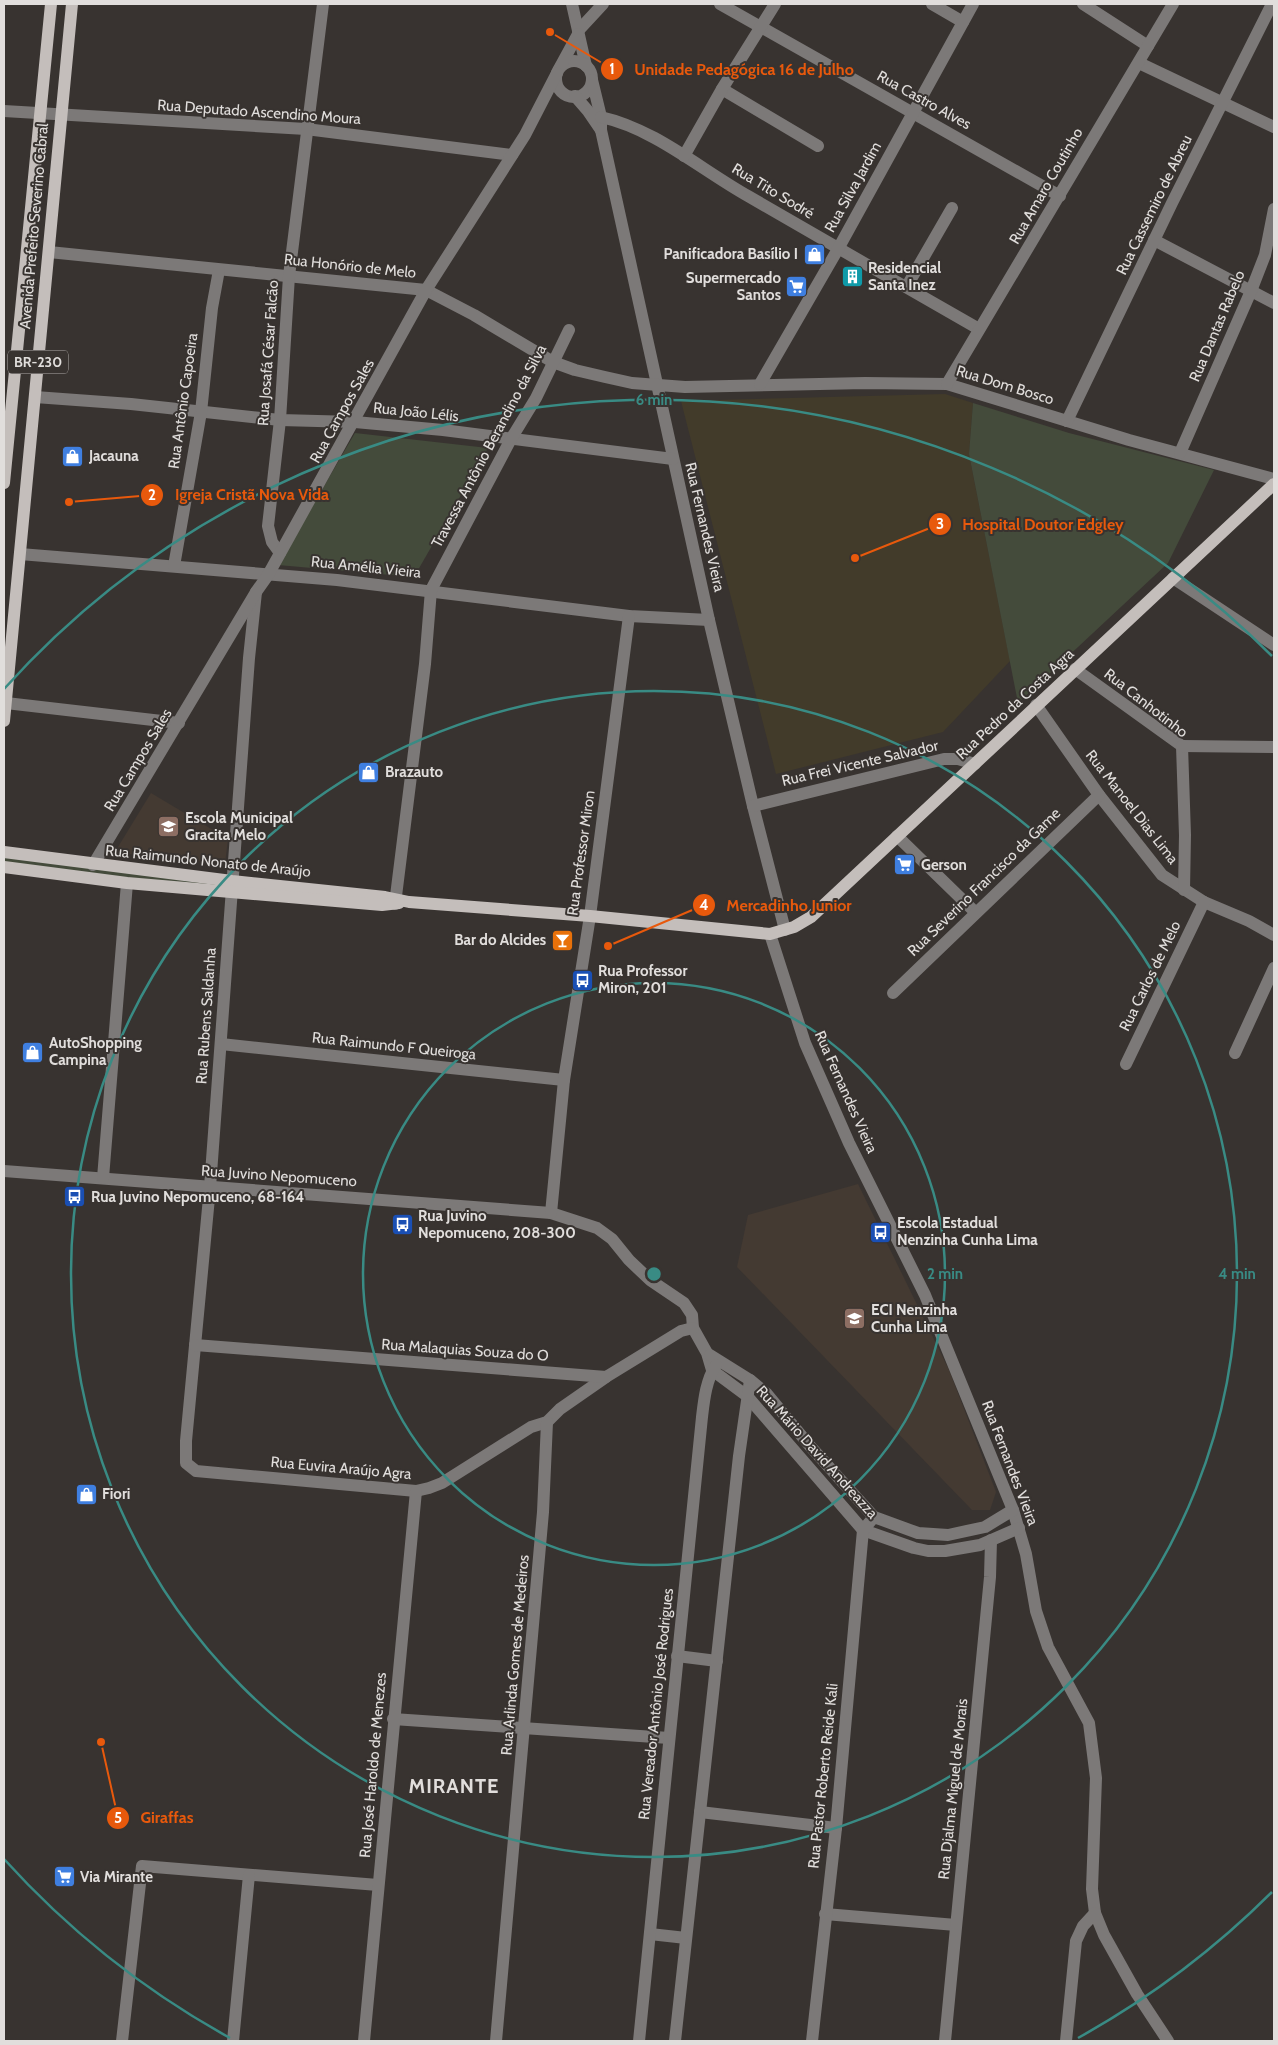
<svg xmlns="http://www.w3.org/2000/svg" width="1278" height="2045" font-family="Cabin,sans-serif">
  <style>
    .built { fill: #443a32 }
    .medical { fill: #423b2a }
    .green { fill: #444b3b }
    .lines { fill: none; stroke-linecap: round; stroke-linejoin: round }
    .minor { stroke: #7c7978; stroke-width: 12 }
    .major { stroke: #c4bebb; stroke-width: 12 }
    .ring { fill: none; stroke: #398b84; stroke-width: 2.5 }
    .labels { text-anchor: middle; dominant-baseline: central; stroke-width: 4; stroke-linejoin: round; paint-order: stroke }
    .shield { fill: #383330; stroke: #aeaba8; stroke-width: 1 }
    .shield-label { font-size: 14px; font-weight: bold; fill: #e1dedc }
    .street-label { font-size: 15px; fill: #e1dedc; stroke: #383330 }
    .poi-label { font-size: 15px; font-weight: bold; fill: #e1dedc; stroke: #383330; text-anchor: start }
    .district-label { font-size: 20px; font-weight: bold; letter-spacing: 1px; fill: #e1dedc; stroke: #383330 }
    .centre { fill: #398b84; stroke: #383330; stroke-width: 2.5 }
    .ring-label { font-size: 15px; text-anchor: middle; font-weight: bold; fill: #398b84; stroke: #383330; stroke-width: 4; stroke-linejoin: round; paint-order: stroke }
    .leader { fill: none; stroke: #e8590c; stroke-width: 2 }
    .callout-dot { fill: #e8590c; stroke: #383330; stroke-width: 2 }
    .mark-label { font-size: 15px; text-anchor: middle; font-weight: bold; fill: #fff }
    .callout-label { font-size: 16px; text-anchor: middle; font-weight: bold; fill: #e8590c; stroke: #383330; stroke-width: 4; stroke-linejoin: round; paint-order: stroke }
  </style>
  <rect width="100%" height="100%" fill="#383330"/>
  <g class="built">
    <polygon points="151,793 228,839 225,864 120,853 118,847"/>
    <polygon points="858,1184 949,1370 996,1492 990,1510 972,1510 737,1267 748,1215"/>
  </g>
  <polygon class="medical" points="945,394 973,403 969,454 1010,661 943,732 776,774 681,401"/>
  <g class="green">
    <polygon points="973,403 1069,433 1214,470 1168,563 1018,703 969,454"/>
    <polygon points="355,433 488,448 414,577 278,565"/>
    <polygon points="4,854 229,882 228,890 4,864"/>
  </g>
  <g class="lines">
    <g class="minor">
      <polyline points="572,4 586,66"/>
      <polyline points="720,4 1060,196"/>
      <polyline points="932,4 963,22"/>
      <polyline points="1083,4 1148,46"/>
      <polyline points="578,31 603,4"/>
      <circle cx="574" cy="79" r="18"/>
      <polyline points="1139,63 1274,127"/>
      <polyline points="560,67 578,34"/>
      <polyline points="592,80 601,117 601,130 709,620 753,806 785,930"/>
      <polyline points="722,89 818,146"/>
      <polyline points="575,96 588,111 601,130"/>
      <polyline points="4,111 306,129 512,155"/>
      <path d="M601,117C655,129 700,169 748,196C824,240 902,285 979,329"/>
      <polyline points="684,156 722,89 775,4"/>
      <polyline points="1154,240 1274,303"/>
      <polyline points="49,252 426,290 474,315 553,362 575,370 605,377 632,383 685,387 865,383 947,384 1129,440 1274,479"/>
      <polyline points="907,286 952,208"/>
      <polyline points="760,384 838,249 973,4"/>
      <polyline points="947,384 1173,4"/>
      <polyline points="35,397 131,404 280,420 355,422 443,430 673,459"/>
      <polyline points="1067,421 1172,203 1272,4"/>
      <polyline points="1180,453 1251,291 1265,255 1274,209"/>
      <polyline points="280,553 272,542 268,526 280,420 289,276 323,4"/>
      <polyline points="20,554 337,580 629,616 709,620"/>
      <polyline points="174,566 201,412 212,308 219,270"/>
      <polyline points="1173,578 1274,645"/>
      <polyline points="256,592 249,658 210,1187 186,1441 186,1463 196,1471 416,1491 429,1488 442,1483 531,1427 547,1422 560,1409 606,1377"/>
      <polyline points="1075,669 1182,746"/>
      <polyline points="6,703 179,723"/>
      <polyline points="1036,705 1099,795 1162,875 1204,902 1249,921 1274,935"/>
      <polyline points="1182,746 1185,835 1184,890"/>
      <polyline points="1182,746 1274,747"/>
      <polyline points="753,806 944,759 958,759 975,764"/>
      <polyline points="897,836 975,912"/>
      <polyline points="93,865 256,592 268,575 426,290 525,135 557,73"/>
      <polyline points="395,904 425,664 431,590 511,439 536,398 569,330"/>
      <polyline points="770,934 805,1043 849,1143 925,1295 1013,1510 1026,1554 1036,1611 1048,1647 1089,1723 1096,1778 1092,1889 1095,1913 1104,1935 1137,1994 1168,2041"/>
      <polyline points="893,993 1099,795"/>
      <polyline points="221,1044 564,1080"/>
      <polyline points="1235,1053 1274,968"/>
      <polyline points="1126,1064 1204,902"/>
      <polyline points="4,1171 551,1213 597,1228 612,1239 629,1260 650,1280 684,1303 692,1315 693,1328 707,1353 712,1370"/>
      <polyline points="103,1178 127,883"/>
      <polyline points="551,1213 564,1080 590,916 629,616"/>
      <polyline points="195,1345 606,1377 681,1331 693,1328"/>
      <polyline points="710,1355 750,1380 767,1394 810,1446 874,1517 918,1533 948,1535 985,1527 1013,1510"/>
      <polyline points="712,1370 747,1396 863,1530 914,1548 928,1551 945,1551 980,1545 1019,1528"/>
      <polyline points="677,1656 717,1661"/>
      <polyline points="393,1719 669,1738"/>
      <polyline points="700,1812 836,1828"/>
      <polyline points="825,1914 956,1925"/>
      <polyline points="650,1934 686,1938"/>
      <polyline points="122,2041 142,1866 378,1885"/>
      <polyline points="233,2041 249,1875"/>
      <polyline points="364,2041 416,1491"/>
      <polyline points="496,2041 543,1512 547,1422"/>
      <path d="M639,2041L702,1417C704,1400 706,1380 716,1365"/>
      <polyline points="675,2041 739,1456 750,1380"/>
      <polyline points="812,2041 836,1828 863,1530 874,1517"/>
      <polyline points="945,2041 990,1577 991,1540"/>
      <polyline points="1066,2041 1076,1941 1083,1926 1095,1913"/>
    </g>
    <g class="major">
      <polyline points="4,483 51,4"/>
      <polyline points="4,721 72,4"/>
      <polyline points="4,852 232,881 385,897 409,902 590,916 770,934 794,927 811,917 1274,484"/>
      <polyline points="4,867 127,883 382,905 399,903"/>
    </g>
  </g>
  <g class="ring">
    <circle cx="654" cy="1274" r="291"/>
    <circle cx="654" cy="1274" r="583"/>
    <path d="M1272 1892A874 874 0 0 1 1078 2038M230 2038A874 874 0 0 1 4 1859M4 689A874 874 0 0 1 1272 656"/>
  </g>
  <defs>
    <symbol id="shop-square" viewBox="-11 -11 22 22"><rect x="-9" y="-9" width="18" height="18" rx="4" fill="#3f7fe0" stroke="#383330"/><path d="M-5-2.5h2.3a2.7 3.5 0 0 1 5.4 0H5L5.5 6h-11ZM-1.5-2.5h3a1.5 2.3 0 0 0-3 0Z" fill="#fff"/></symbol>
    <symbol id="building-square" viewBox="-11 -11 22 22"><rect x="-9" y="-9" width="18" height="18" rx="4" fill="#0f9aa8" stroke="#383330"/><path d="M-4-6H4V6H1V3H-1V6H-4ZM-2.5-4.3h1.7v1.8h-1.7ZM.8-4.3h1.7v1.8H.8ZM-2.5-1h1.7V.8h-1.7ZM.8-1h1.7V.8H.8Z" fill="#fff"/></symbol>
    <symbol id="supermarket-square" viewBox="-11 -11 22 22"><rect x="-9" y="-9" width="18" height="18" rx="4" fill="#3f7fe0" stroke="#383330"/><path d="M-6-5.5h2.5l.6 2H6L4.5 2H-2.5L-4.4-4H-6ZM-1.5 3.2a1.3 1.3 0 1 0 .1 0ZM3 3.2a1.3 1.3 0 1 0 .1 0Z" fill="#fff"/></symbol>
    <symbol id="school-square" viewBox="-11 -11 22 22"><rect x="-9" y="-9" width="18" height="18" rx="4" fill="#8d6e63" stroke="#383330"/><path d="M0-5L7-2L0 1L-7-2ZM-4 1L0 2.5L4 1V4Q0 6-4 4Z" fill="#fff"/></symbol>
    <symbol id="bar-square" viewBox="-11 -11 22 22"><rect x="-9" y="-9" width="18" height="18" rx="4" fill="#e8710a" stroke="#383330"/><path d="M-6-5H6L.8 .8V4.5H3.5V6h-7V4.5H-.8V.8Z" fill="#fff"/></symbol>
    <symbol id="bus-square" viewBox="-11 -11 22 22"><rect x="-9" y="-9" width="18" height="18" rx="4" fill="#1a4fb4" stroke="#383330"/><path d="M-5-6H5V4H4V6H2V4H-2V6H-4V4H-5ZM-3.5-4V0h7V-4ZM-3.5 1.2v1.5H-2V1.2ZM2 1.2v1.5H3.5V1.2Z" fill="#fff"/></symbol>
  </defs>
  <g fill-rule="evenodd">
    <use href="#shop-square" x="802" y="242" width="25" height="25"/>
    <use href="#building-square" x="840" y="264" width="25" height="25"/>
    <use href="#supermarket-square" x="784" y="274" width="25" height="25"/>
    <use href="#shop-square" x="60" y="444" width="25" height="25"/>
    <use href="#shop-square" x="356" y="760" width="25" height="25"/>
    <use href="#school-square" x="156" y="814" width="25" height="25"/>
    <use href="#supermarket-square" x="892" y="852" width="25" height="25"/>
    <use href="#bar-square" x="550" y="928" width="25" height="25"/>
    <use href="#bus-square" x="570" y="968" width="25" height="25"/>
    <use href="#shop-square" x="20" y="1040" width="25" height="25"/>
    <use href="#bus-square" x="62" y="1184" width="25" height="25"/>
    <use href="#bus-square" x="390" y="1212" width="25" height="25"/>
    <use href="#bus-square" x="868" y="1220" width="25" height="25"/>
    <use href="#school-square" x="842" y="1306" width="25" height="25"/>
    <use href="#shop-square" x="74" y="1482" width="25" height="25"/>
    <use href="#supermarket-square" x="52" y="1864" width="25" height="25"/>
  </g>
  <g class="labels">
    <rect class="shield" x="8" y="350.5" width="60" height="23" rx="4"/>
    <g class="shield-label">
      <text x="38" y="362">BR-230</text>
    </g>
    <g class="street-label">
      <text transform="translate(924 100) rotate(29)">Rua Castro Alves</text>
      <text transform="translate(259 112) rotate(4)">Rua Deputado Ascendino Moura</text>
      <text transform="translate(1046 186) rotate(-60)">Rua Amaro Coutinho</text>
      <text transform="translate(853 187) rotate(-61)">Rua Silva Jardim</text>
      <text transform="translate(773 191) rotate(31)">Rua Tito Sodré</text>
      <text transform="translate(1154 205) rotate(-64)">Rua Cassemiro de Abreu</text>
      <text transform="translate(34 226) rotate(-85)">Avenida Prefeito Severino Cabral</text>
      <text transform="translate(350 266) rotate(6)">Rua Honório de Melo</text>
      <text transform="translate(1217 326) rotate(-67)">Rua Dantas Rabelo</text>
      <text transform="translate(268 353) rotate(-86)">Rua Josafá César Falcão</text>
      <text transform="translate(1005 385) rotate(17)">Rua Dom Bosco</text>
      <text transform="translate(183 401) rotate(-82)">Rua Antônio Capoeira</text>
      <text transform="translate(342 411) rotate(-61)">Rua Campos Sales</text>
      <text transform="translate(416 412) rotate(6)">Rua João Lélis</text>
      <text transform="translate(489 446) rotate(-62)">Travessa Antônio Berandino da Silva</text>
      <text transform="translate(705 527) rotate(77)">Rua Fernandes Vieira</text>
      <text transform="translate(366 567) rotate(6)">Rua Amélia Vieira</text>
      <text transform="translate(1146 703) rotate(38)">Rua Canhotinho</text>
      <text transform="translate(1015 704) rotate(-43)">Rua Pedro da Costa Agra</text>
      <text transform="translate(138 760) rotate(-59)">Rua Campos Sales</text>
      <text transform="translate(860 763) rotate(-13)">Rua Frei Vicente Salvador</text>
      <text transform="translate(1132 807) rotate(52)">Rua Manoel Dias Lima</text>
      <text transform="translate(581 853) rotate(-82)">Rua Professor Miron</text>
      <text transform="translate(208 861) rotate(6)">Rua Raimundo Nonato de Araújo</text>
      <text transform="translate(984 882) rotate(-44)">Rua Severino Francisco da Game</text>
      <text transform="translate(1150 976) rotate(-64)">Rua Carlos de Melo</text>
      <text transform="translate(206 1016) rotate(-86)">Rua Rubens Saldanha</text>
      <text transform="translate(394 1046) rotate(6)">Rua Raimundo F Queiroga</text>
      <text transform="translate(846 1092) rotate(66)">Rua Fernandes Vieira</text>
      <text transform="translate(279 1176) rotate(4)">Rua Juvino Nepomuceno</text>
      <text transform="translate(465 1350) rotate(4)">Rua Malaquias Souza do O</text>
      <text transform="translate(817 1452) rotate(48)">Rua Mário David Andreazza</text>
      <text transform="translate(1010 1463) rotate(69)">Rua Fernandes Vieira</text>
      <text transform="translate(341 1468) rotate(5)">Rua Euvira Araújo Agra</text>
      <text transform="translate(515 1655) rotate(-85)">Rua Arlinda Gomes de Medeiros</text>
      <text transform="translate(656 1704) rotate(-84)">Rua Vereador Antônio José Rodrigues</text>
      <text transform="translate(373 1765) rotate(-85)">Rua José Haroldo de Menezes</text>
      <text transform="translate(823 1776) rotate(-84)">Rua Pastor Roberto Reide Kali</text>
      <text transform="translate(953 1789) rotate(-84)">Rua Djalma Miguel de Morais</text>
    </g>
    <g class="poi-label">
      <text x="798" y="254" text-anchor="end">Panificadora Basílio I</text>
      <text x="868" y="268">Residencial<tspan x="868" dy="17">Santa Inez</tspan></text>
      <text x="781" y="278" text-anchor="end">Supermercado<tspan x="781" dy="17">Santos</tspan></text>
      <text x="89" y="456">Jacauna</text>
      <text x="385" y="772">Brazauto</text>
      <text x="185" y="818">Escola Municipal<tspan x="185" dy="17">Gracita Melo</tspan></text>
      <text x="921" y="865">Gerson</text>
      <text x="546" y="940" text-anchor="end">Bar do Alcides</text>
      <text x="598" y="971">Rua Professor<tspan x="598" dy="17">Miron, 201</tspan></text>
      <text x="49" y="1043">AutoShopping<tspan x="49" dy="17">Campina</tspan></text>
      <text x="91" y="1197">Rua Juvino Nepomuceno, 68-164</text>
      <text x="418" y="1216">Rua Juvino<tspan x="418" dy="17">Nepomuceno, 208-300</tspan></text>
      <text x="897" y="1223">Escola Estadual<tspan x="897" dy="17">Nenzinha Cunha Lima</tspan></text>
      <text x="871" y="1310">ECI Nenzinha<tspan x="871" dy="17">Cunha Lima</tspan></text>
      <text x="102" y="1494">Fiori</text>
      <text x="80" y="1877">Via Mirante</text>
    </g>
    <g class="district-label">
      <text x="454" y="1786">MIRANTE</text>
    </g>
  </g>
  <circle cx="654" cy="1274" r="8" class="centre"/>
  <g class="ring-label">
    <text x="654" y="405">6 min</text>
    <text x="945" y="1279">2 min</text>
    <text x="1237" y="1279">4 min</text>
  </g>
  <path class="leader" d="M550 32L612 69M69 502L152 495M855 558L940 524M608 946L704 905M101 1742L118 1818"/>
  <g class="callout-dot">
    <circle cx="550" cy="32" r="5"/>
    <circle cx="69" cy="502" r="5"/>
    <circle cx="855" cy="558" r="5"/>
    <circle cx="608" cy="946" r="5"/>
    <circle cx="101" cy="1742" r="5"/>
    <circle cx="612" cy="69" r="12"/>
    <circle cx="152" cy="495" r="12"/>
    <circle cx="940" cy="524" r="12"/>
    <circle cx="704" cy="905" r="12"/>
    <circle cx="118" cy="1818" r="12"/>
  </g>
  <g class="mark-label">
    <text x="612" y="74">1</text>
    <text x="152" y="500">2</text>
    <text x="940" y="529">3</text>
    <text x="704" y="910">4</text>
    <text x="118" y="1823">5</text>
  </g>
  <g class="callout-label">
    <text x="744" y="75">Unidade Pedagógica 16 de Julho</text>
    <text x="252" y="500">Igreja Cristã Nova Vida</text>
    <text x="1043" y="530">Hospital Doutor Edgley</text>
    <text x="789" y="911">Mercadinho Junior</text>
    <text x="167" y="1823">Giraffas</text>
  </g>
  <rect width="1278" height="2045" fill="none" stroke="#e1dedc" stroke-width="10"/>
</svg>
